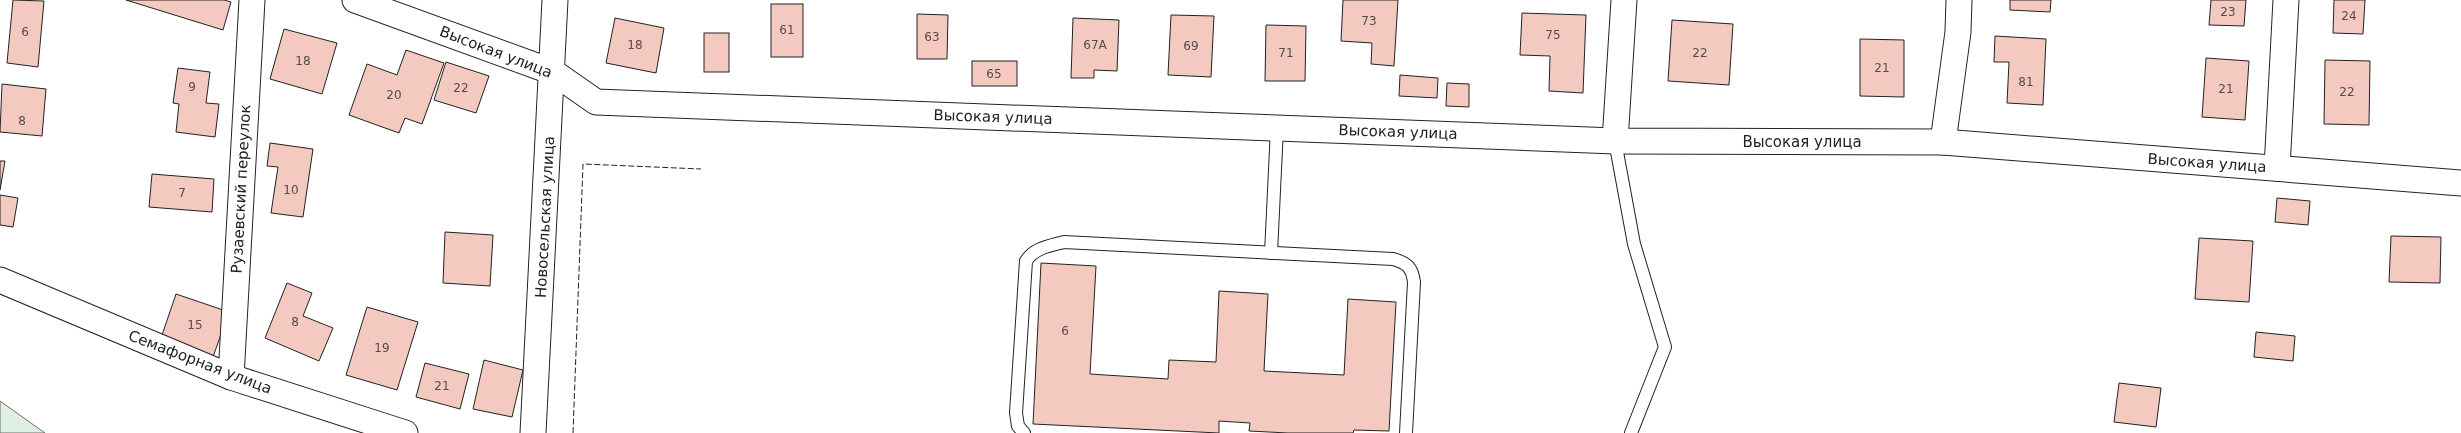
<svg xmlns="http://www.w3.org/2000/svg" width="2461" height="433" font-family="'DejaVu Sans',sans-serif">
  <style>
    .green { fill: #e0efe3; stroke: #6f6f6f }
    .building { fill: #f3c9c0; stroke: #222 }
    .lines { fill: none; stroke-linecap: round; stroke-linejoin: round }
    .service-casing { stroke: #222; stroke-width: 14 }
    .minor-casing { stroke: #222; stroke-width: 27 }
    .service { stroke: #fff; stroke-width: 12 }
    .minor { stroke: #fff; stroke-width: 25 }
    .fence { stroke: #222; stroke-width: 1; stroke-dasharray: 6 2.5; stroke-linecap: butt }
    .labels { text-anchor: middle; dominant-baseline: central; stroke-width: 4; stroke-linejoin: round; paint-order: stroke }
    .number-label { font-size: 12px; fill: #564c4a }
    .street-label { font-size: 15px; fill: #222; stroke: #fff }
  </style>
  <rect width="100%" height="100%" fill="#fff"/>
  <polygon class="green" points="0,401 45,433 0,433"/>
  <g class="building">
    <polygon points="13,0 44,1 38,67 7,63"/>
    <polygon points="126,0 224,0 231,2 223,30"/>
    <polygon points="1343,0 1398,0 1394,66 1371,64 1372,43 1341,41"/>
    <polygon points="2010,0 2051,0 2050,12 2010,10"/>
    <polygon points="2211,0 2246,0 2244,26 2209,25"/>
    <polygon points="2334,0 2365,0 2363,34 2333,33"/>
    <rect x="771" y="4" width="32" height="53"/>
    <polygon points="1522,13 1586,15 1583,93 1549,91 1550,56 1520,55"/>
    <polygon points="917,14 948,15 947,59 917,59"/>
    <polygon points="1171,15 1214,16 1211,77 1168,75"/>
    <polygon points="615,18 664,28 656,73 606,63"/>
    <polygon points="1073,18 1119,20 1117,71 1094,70 1094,78 1071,78"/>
    <polygon points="1672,20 1733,24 1729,85 1668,81"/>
    <polygon points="1266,25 1306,26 1305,81 1265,81"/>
    <polygon points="284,29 337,43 322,94 270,79"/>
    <rect x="704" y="33" width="25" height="39"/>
    <polygon points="1995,36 2046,39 2043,105 2007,103 2009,62 1994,62"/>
    <polygon points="1860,39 1904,40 1904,97 1860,96"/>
    <polygon points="406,50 444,63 422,124 405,118 399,133 349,115 367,64 397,75"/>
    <polygon points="2206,58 2249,61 2245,120 2202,117"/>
    <polygon points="2325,60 2370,61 2369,125 2324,124"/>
    <rect x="972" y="61" width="45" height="25"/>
    <polygon points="446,62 489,76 476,113 434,100"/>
    <polygon points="178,68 210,72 206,103 219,104 215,137 176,132 179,104 173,103"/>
    <polygon points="1400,75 1438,78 1437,98 1399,96"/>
    <polygon points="1447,83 1469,84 1469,107 1446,106"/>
    <polygon points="2,84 46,89 42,136 0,132"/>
    <polygon points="270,143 313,149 303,217 271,213 278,167 267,166"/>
    <polygon points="0,161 5,161 0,190"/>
    <polygon points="152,174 214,179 212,212 149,207"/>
    <polygon points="0,195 18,198 13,227 0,225"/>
    <polygon points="2277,198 2310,201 2308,225 2275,222"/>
    <polygon points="445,232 493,235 490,286 443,283"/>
    <polygon points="2391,236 2441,237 2440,283 2389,282"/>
    <polygon points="2199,238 2253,241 2249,302 2195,299"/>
    <polygon points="1041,263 1096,266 1090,374 1168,379 1169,360 1216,362 1219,291 1268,294 1264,371 1344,375 1348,299 1396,302 1389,431 1354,430 1353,433 1288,433 1249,431 1250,423 1219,421 1219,433 1033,424"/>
    <polygon points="287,283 312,293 303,316 333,328 319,361 265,338"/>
    <polygon points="176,294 229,312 213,357 161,338"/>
    <polygon points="367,307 418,322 397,390 346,375"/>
    <polygon points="2256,332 2295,336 2293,361 2254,357"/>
    <polygon points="484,360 523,370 512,417 473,409"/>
    <polygon points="425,363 469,374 460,409 416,397"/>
    <polygon points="2119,383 2161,388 2156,427 2114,422"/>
  </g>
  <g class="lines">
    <defs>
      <g id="service">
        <polyline points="1615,141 1634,244 1665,347 1631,433"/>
        <polyline points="1271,253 1277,128"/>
        <path d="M1024,433L1018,426L1016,413L1026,261C1034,248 1049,246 1064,242L1393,259C1407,263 1412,267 1414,282L1406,433"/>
      </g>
      <g id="minor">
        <polyline points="355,0 553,72 596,102 1615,141 1943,142 2461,183"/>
        <polyline points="1615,141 1624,0"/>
        <polyline points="1943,142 1958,32 1959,0"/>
        <polyline points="2277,168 2286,0"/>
        <polyline points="0,280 231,377 405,433"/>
        <polyline points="231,377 252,0"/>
        <polyline points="533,433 555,0"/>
      </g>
    </defs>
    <use href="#service" class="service-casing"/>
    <use href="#minor" class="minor-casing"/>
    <use href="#service" class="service"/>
    <use href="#minor" class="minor"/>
    <polyline class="fence" points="573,433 583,164 701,169"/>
  </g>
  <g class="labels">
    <g class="number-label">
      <text x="2228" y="12">23</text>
      <text x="2349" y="16">24</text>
      <text x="1369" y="21">73</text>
      <text x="787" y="30">61</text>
      <text x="25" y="32">6</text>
      <text x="1553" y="35">75</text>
      <text x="932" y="37">63</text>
      <text x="635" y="45">18</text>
      <text x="1095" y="45">67А</text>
      <text x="1191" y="46">69</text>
      <text x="1286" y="53">71</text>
      <text x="1700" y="53">22</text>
      <text x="303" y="61">18</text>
      <text x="1882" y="68">21</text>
      <text x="994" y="74">65</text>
      <text x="2026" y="82">81</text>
      <text x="192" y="87">9</text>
      <text x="461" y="88">22</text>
      <text x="2226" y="89">21</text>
      <text x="2347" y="92">22</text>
      <text x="394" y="95">20</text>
      <text x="22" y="121">8</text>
      <text x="291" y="190">10</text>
      <text x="182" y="193">7</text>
      <text x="295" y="322">8</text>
      <text x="195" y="325">15</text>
      <text x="1065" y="331">6</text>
      <text x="382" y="348">19</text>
      <text x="442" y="386">21</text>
    </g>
    <g class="street-label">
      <text transform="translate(496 52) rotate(21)">Высокая улица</text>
      <text transform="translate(993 117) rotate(2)">Высокая улица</text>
      <text transform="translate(1398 132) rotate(2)">Высокая улица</text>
      <text x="1802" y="142">Высокая улица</text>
      <text transform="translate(2207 163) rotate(4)">Высокая улица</text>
      <text transform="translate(241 189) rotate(-87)">Рузаевский переулок</text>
      <text transform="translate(545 217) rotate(-87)">Новосельская улица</text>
      <text transform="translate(200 362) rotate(21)">Семафорная улица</text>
    </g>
  </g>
</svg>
